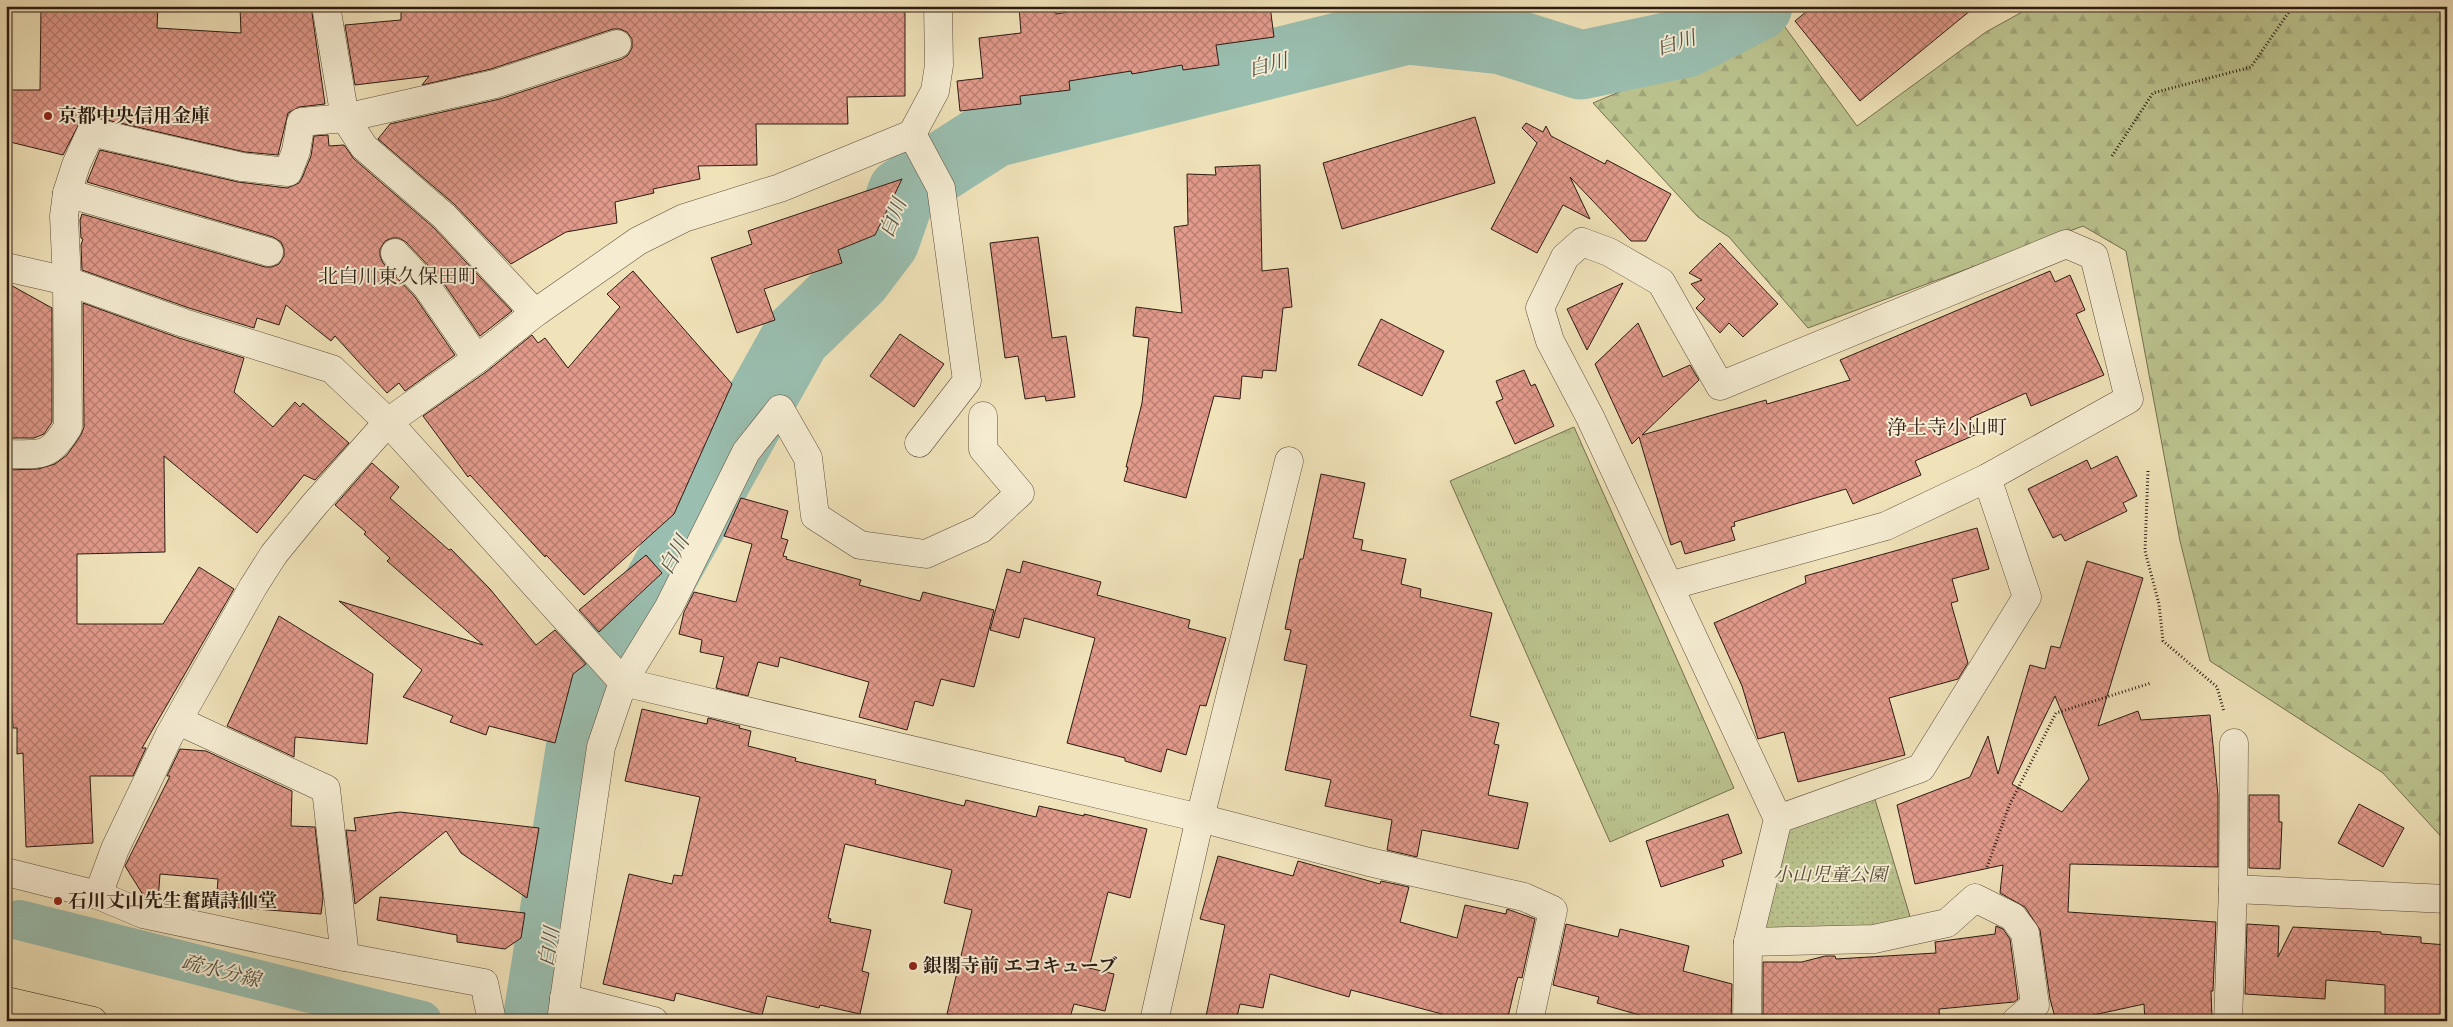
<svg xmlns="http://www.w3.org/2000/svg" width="2453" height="1027" font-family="Cardo,'Noto Serif JP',serif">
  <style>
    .grass { fill: url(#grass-tufts); stroke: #746f50 }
    .forest { fill: url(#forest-firs); stroke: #746f50 }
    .park { fill: url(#park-dots); stroke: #746f50 }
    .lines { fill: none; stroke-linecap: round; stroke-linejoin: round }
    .canal { stroke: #9abeaf; stroke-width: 40 }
    .river { stroke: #9abeaf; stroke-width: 69 }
    .building { fill: url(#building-cross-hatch); stroke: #2c1b13; fill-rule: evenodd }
    .minor-casing { stroke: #5d4d3c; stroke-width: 29 }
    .major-casing { stroke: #2c1b13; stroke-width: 29 }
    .path { stroke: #2c1b13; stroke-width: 3; stroke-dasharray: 1 2.5; stroke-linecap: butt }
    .minor { stroke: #f5ecd2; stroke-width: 28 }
    .major { stroke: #f0e2b9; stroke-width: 28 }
    .poi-dot { fill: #8f2418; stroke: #f5ecd2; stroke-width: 2 }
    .labels { text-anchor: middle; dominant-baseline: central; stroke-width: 4; stroke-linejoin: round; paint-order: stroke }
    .poi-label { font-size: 19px; font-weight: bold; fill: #2c1b13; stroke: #f5ecd2; text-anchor: start }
    .park-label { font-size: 19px; font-style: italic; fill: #574d38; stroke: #f5ecd2 }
    .water-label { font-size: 20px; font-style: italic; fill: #52544a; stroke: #f5ecd2 }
    .neighbourhood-label { font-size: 20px; fill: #2c1b13; stroke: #f5ecd2 }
  </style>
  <defs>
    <pattern id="grass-tufts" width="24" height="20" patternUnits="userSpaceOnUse" patternTransform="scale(1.25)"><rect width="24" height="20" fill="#bbc38e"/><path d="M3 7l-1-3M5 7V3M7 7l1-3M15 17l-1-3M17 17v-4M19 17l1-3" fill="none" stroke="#a1a77a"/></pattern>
    <pattern id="forest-firs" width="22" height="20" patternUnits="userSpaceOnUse" patternTransform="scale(1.25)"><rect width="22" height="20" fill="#bbc38e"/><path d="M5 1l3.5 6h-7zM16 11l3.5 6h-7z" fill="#a1a77a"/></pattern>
    <pattern id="park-dots" width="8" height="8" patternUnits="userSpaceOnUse" patternTransform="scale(1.25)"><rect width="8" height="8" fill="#bbc38e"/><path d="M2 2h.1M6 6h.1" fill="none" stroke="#a1a77a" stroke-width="1.8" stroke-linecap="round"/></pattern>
    <pattern id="building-cross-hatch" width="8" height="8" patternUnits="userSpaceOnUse" patternTransform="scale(1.25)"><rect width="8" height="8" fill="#e29a8b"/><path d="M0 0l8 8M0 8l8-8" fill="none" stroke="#b77d70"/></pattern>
  </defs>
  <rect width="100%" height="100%" fill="#f0e2b9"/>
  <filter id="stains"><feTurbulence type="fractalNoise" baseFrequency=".004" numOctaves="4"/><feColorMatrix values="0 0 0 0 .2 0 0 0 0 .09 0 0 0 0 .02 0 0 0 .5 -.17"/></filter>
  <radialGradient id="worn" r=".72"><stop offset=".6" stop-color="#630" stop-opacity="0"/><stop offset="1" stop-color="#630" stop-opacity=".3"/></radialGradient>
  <polygon class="grass" points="1574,427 1734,788 1610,842 1450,481"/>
  <polygon class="forest" points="2033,6 2447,6 2447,843 2383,773 2210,661 2180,541 2126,251 2083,226 1808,328 1729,237 1698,217 1593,103 1782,23 1857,126 1986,32"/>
  <polygon class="park" points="1871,786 1914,930 1748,942 1778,819"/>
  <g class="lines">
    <polyline class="canal" points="19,920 422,1021"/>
    <polyline class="river" points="537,1021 590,687 656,588 796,337 857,278 885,241 902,192 994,133 1407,30 1502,40 1581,65 1686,43 1758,6"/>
  </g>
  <g class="building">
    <polygon points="41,6 158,6 157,28 241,33 240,6 311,6 325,104 299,107 288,113 278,155 245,152 94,117 81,120 63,155 6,141 6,90 40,90"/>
    <polygon points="401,6 905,6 905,96 847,97 848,124 756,124 757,165 698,166 700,179 653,189 654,193 615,202 617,223 566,232 511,264 454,204 378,139 390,124 500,99 622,59 628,55 632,48 632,39 627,32 620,29 613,29 491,69 422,85 429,76 355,85 345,25 401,20"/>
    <polygon points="1019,6 1055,6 1056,14 1102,6 1270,6 1274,37 1216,45 1219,65 1183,70 1182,65 1132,74 1131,71 1069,81 1070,90 1020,96 1021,104 960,111 957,81 983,78 979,38 1021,33"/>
    <polygon points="1813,6 1976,6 1860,101 1795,21"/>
    <polygon points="1475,117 1495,183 1342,229 1323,163"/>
    <polygon points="1526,123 1543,132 1546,126 1551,136 1605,164 1607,160 1671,194 1646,241 1631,241 1570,177 1590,219 1563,205 1537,253 1491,229 1537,143 1522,128"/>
    <polygon points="328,135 329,146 344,145 354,159 433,227 512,311 480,336 440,278 406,242 399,238 392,238 385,241 380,249 380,256 383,263 415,297 455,355 405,391 399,383 387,393 335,336 331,341 286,305 279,325 257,318 254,328 189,308 82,270 81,245 83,239 81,238 80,220 82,214 265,267 272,267 279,264 284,256 284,249 281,242 273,237 87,182 100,150 238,182 287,188 299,183 302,178 311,156 314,136"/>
    <polygon points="1260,165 1262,271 1288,268 1292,307 1283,308 1276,371 1263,370 1262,378 1242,376 1240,399 1214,396 1186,498 1124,481 1128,467 1126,467 1142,403 1149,338 1133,336 1136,307 1182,313 1174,227 1188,225 1187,174 1216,175 1215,167"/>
    <polygon points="902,179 875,235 838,250 842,263 764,289 775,320 737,333 711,258 752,244 748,231"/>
    <polygon points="1038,237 1052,338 1066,336 1075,397 1046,401 1045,396 1025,399 1018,356 1005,358 990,243"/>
    <polygon points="1720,243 1778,304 1743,337 1729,323 1720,333 1696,308 1705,299 1691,284 1702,280 1689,273"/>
    <polygon points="633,271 732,384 674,514 584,595 546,555 545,557 470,475 468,477 423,416 486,372 532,335 538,343 545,338 568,368 620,307 607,294"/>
    <polygon points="2050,271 2055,282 2070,275 2085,310 2076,314 2104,375 2031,406 2026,393 1970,418 1977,434 1915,461 1921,475 1853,504 1846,489 1734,522 1735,526 1731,527 1735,540 1685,554 1681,541 1671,545 1639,437 1632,444 1595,364 1638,323 1663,377 1690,365 1699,380 1642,435 1766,400 1767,404 1850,380 1840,360"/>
    <polygon points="7,283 52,308 52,422 44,434 34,438 7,438"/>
    <polygon points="1623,283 1587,350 1567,309"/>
    <polygon points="83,303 179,338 244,358 234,392 273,427 295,402 300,407 303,403 349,443 315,480 304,475 257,533 164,456 165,552 77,554 77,624 163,624 199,567 234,589 142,748 146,748 133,776 90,776 93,843 26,847 23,753 17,754 17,728 13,728 10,676 8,470 38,469 55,464 67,455 81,435 84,427"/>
    <polygon points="1381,319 1444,351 1422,396 1358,365"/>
    <polygon points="900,334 944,364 914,407 870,376"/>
    <polygon points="1524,370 1531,386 1535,384 1554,426 1515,444 1496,402 1503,399 1496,381"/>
    <polygon points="2117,456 2137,496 2123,503 2127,511 2065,541 2061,534 2053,538 2028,489 2087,460 2091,469"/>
    <polygon points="372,463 399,487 390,498 449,550 451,549 490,589 536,645 555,630 586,664 573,674 555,743 489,726 486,735 450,722 453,716 403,697 422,670 339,601 483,645 387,561 390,558 364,534 366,532 335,505"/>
    <polygon points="1321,474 1365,483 1353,538 1363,540 1361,550 1406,559 1401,584 1421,589 1420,597 1492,613 1470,716 1499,723 1494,744 1499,745 1488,795 1528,803 1518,849 1422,830 1417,857 1387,850 1392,820 1325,806 1331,780 1285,770 1307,665 1284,660 1291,630 1285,629 1300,559 1303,559"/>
    <polygon points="741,498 788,511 781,538 788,540 783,556 787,557 786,559 861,580 859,585 920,601 923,592 994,610 974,687 941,679 933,706 915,701 907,730 859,717 869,682 780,657 778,667 758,662 748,696 716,688 724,657 700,652 702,640 679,634 684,612 694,592 736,602 752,544 724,536"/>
    <polygon points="1977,528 1989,569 1952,579 1958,601 1951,603 1968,663 1958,679 1889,698 1905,755 1798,782 1784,732 1758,739 1742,686 1714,623 1806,583 1805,576"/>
    <polygon points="646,555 662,573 599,632 579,610"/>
    <polygon points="1023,561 1101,582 1097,595 1190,620 1188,628 1226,638 1206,706 1200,705 1186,755 1167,749 1161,772 1125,761 1125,758 1067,743 1095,638 1024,618 1019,638 990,630 1007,569 1020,573"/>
    <path d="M2087,561L2143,578L2098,726L2138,711L2141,720L2210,715L2218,795V867L2070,864L2068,912L2216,922L2213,991H2211L2212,1019L2145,1021L2144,1004L2066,1021H2056L2050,999L2040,930L2025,907L2000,893L2003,865L1915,884L1897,805L1970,777L1988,736L1998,774L2030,665L2045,669L2051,646L2060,648ZM2055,696L2089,779L2062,812L2012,784Z"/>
    <polygon points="279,616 373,674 367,744 295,737 294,757 227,726"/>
    <polygon points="642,709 707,724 708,718 740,726 739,728 751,731 748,746 796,758 795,761 876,780 875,784 964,806 966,800 1036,817 1039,806 1084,816 1084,814 1147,829 1130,898 1108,892 1089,968 1114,974 1105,1011 1074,1004 1069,1021 973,1021 947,1014 972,910 944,903 952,870 845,844 828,918 831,919 830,922 871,930 862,971 869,973 860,1014 820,1005 819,1008 767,996 762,1015 676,993 674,1001 603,984 629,874 672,884 674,875 682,876 700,797 625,781"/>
    <polygon points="180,749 206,751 292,791 291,826 315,827 323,898 321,914 216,906 218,879 160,874 158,901 145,898 125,866 170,776 167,776"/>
    <polygon points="2249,795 2279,795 2279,822 2282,822 2280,869 2249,868"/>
    <polygon points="2359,804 2404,828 2383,867 2338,843"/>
    <polygon points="400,812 539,828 527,898 461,853 446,831 355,904 346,830 356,831 354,818"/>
    <polygon points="1728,814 1742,853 1722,860 1724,866 1661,887 1646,841"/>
    <polygon points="1218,856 1293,876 1298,861 1380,884 1381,881 1409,887 1400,922 1457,938 1465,905 1506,914 1507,909 1535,919 1522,978 1518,977 1516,983 1507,1021 1440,1021 1442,1014 1351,990 1349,997 1270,974 1263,1008 1240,1004 1236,1021 1205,1021 1225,925 1200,919"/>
    <polygon points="380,897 525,913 521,938 505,949 457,942 457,935 377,920"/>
    <polygon points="1566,924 1618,937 1620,929 1689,946 1683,971 1732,984 1731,1021 1661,1021 1597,1003 1599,997 1553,985"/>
    <polygon points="2247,924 2279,926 2278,957 2293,927 2381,932 2381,934 2421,937 2421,943 2447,945 2447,1021 2385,1021 2385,985 2326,980 2325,999 2245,994"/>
    <polygon points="1996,926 2003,929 2010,939 2018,999 2014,1002 1939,1009 1940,1021 1763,1021 1763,962 1802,962 1825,956 1835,956 1836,959 1936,953 1935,942 1995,934"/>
  </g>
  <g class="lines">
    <defs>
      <g id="minor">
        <polyline points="326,6 345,118 364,147 444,216 535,313"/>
        <polyline points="912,134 941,188 967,381 919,443"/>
        <polyline points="67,193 269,252"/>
        <polyline points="395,253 427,287 477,359"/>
        <polyline points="6,267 67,281 184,323 332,369 388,422 623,682 601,747 561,1021"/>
        <polyline points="983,416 983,449 1020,493 981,529 926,554 860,545 815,516 808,458 780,409 746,452 669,607 623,682 1200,818 1369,862 1524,897 1553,910 1529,1021"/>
        <path d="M6,454C40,454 49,459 68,427L67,281L64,216L67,193L76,165L91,132L242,167L288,172L296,151L301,122L345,118L495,84L617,44"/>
        <polyline points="1669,586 1886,526 1987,478 2129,399 2094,256 2066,244 1720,386 1661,282 1609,252 1582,242 1565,257 1540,308 1550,341 1590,417 1778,819 1748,942 1747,1021"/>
        <polyline points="179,721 326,789 345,957"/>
        <polyline points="1778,819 1921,768 2027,597 1987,478"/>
        <polyline points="6,872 98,895 143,914 345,957 484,983 492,1021"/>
        <polyline points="2233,889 2447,899"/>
        <polyline points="98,895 115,849 169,736 253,587 274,554 314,505 388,422 477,359 535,313 638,241 684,218 780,188 912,134 935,91 939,65 938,6"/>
        <polyline points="1748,942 1874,939 1947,923 1975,898 2013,917 2025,933 2035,1005 2016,1021"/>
        <polyline points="564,998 654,1021"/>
        <polyline points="1154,1021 1200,818 1289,461"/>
        <polyline points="2228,1021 2233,889 2234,743"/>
      </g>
      <polyline id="major" points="6,1001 93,1021"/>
    </defs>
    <use href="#minor" class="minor-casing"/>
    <use href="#major" class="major-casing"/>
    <g class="path">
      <polyline points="2112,156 2153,93 2251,67 2293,6"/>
      <polyline points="2148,471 2145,551 2159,604 2163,641 2217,687 2224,712"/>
      <polyline points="1987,867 2009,806 2056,713 2151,683"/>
    </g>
    <use href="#minor" class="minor"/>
    <use href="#major" class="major"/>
  </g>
  <g class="poi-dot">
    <circle cx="48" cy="116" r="5"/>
    <circle cx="58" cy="901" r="5"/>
    <circle cx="913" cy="966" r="5"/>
  </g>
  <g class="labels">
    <g class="poi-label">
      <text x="58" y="116">京都中央信用金庫</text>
      <text x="68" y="901">石川丈山先生奮蹟詩仙堂</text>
      <text x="923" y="966">銀閣寺前 エコキューブ</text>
    </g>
    <g class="park-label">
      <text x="1830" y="875">小山児童公園</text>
    </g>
    <g class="water-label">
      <text transform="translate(1676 43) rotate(-17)">白川</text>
      <text transform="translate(1268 65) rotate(-14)">白川</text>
      <text transform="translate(893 218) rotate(-68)">白川</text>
      <text transform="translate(674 555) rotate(-61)">白川</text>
      <text transform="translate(549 947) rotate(-81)">白川</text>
      <text transform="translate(221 971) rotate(14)">疏水分線</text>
    </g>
    <g class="neighbourhood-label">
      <text x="398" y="276">北白川東久保田町</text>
      <text x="1947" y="427">浄土寺小山町</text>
    </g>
  </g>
  <rect width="2453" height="1027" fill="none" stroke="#f0e2b9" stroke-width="25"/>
  <rect x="8" y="8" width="2438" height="1012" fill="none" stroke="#2c1b13" stroke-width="2.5"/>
  <rect x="12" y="12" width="2428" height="1002" fill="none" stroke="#2c1b13"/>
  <rect width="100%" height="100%" filter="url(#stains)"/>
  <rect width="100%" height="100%" fill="url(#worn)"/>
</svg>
